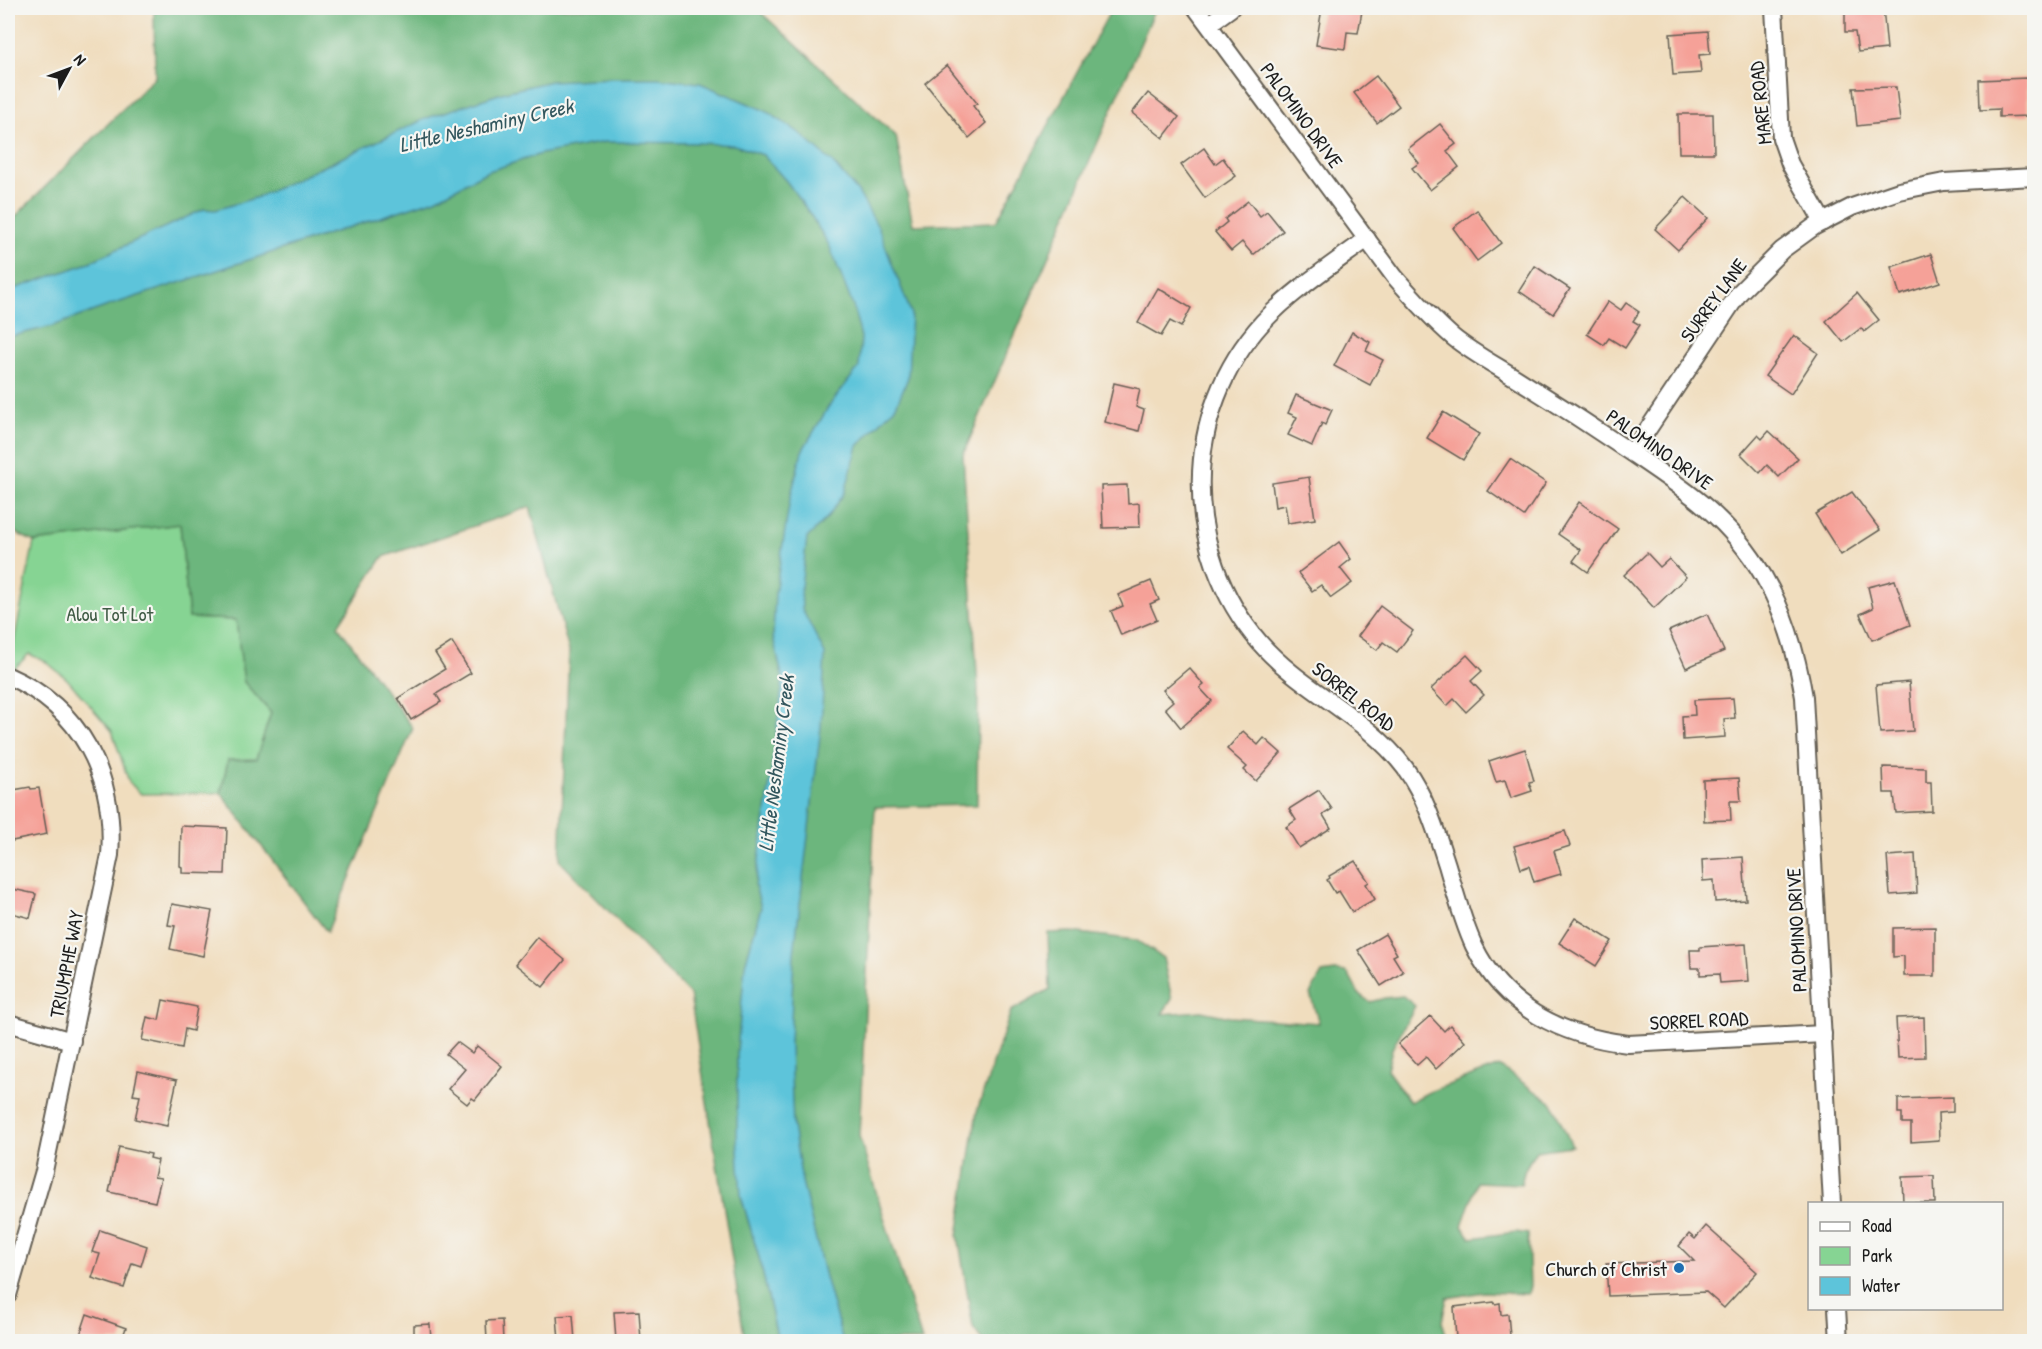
<svg xmlns="http://www.w3.org/2000/svg" width="2042" height="1349" font-family="'Patrick Hand',sans-serif">
  <style>
    .green { fill: #86d493; stroke: #517858; stroke-width: 1.5 }
    .forest { fill: #6cb67d; stroke: #44694c; stroke-width: 1.5 }
    .water { fill: #5dc4da; stroke: #3c707b; stroke-width: 1.5 }
    .building { fill: #f5a198 }
    .lines { fill: none; stroke-linecap: round; stroke-linejoin: round }
    .minor-casing { stroke: #666055; stroke-width: 20 }
    .minor { stroke: #fff; stroke-width: 16 }
    .poi-dot { fill: #1f6fb2; stroke: #f6f6f2; stroke-width: 2 }
    .labels { text-anchor: middle; dominant-baseline: central; stroke-width: 4.5; stroke-linejoin: round; paint-order: stroke }
    .street-label { font-size: 20px; fill: #1c1c1c; stroke: #f6f6f2 }
    .park-label { font-size: 20px; fill: #415c46; stroke: #f6f6f2 }
    .poi-label { font-size: 20px; fill: #1c1c1c; stroke: #f6f6f2; text-anchor: end }
    .water-label { font-size: 21px; font-style: italic; fill: #33575e; stroke: #f6f6f2 }
  </style>
  <rect width="100%" height="100%" fill="#f6f6f2"/>
  <filter id="ink" filterUnits="userSpaceOnUse"><feTurbulence type="fractalNoise" baseFrequency=".0167" numOctaves="2"/><feDisplacementMap in="SourceGraphic" scale="12" xChannelSelector="R" yChannelSelector="G"/><feConvolveMatrix kernelMatrix="1 2 1 2 8 2 1 2 1" color-interpolation-filters="sRGB"/></filter>
  <filter id="wash" filterUnits="userSpaceOnUse"><feTurbulence type="fractalNoise" baseFrequency=".008" numOctaves="4" result="noise"/><feDisplacementMap in="SourceGraphic" scale="24" xChannelSelector="R" yChannelSelector="G"/><feGaussianBlur stdDeviation="1.35" result="paint"/><feColorMatrix in="noise" values="0 0 0 0 0 0 0 0 0 0 0 0 0 0 0 0 0 1.4 0 .05"/><feComposite in="paint" operator="in"/></filter>
  <g filter="url(#wash)">
    <rect width="100%" height="100%" fill="#f0ddbe"/>
    <polygon class="green" points="180,524 189,618 236,620 244,682 271,713 256,760 228,760 221,793 141,794 129,782 112,731 67,679 46,662 29,654 8,675 8,671 34,542"/>
    <g class="forest">
      <polygon points="154,8 756,8 896,136 913,225 996,222 1112,8 1146,8 1154,12 963,455 978,689 977,805 875,807 859,1136 922,1341 745,1341 690,995 560,861 569,651 530,507 383,557 338,626 413,728 327,932 221,793 228,760 256,759 271,713 244,682 236,620 189,618 180,524 34,542 8,529 8,224 155,77"/>
      <polygon points="1071,932 1136,940 1163,958 1172,999 1162,1014 1201,1011 1230,1017 1319,1023 1310,994 1322,973 1335,971 1347,972 1359,994 1370,1002 1385,998 1403,996 1415,1006 1392,1049 1387,1070 1410,1102 1429,1092 1499,1066 1552,1103 1572,1146 1536,1151 1525,1169 1521,1184 1477,1182 1462,1226 1471,1238 1516,1232 1528,1234 1530,1286 1528,1294 1484,1292 1447,1298 1442,1321 1448,1341 983,1341 973,1328 958,1236 977,1111 1011,1011 1050,989 1048,933"/>
    </g>
    <polygon class="water" points="614,78 658,78 700,83 766,111 797,131 832,162 858,192 878,227 911,313 908,378 896,406 858,446 845,492 828,517 807,538 801,587 802,609 825,654 821,727 794,954 790,1044 793,1126 802,1181 825,1277 843,1341 778,1341 760,1261 741,1196 737,1137 737,1051 745,965 761,907 755,886 768,797 783,680 773,637 775,593 790,499 802,451 829,406 859,367 861,337 853,306 829,245 810,214 787,182 763,155 734,145 699,143 605,142 541,154 486,172 436,199 111,305 53,326 8,337 8,291 83,265 204,209 215,210 258,197 427,118 505,92 551,81"/>
    <g id="blocks">
      <g class="building">
        <polygon points="1322,8 1339,8 1362,11 1358,33 1347,32 1345,49 1316,45"/>
        <polygon points="1845,8 1883,8 1887,49 1858,52 1855,32 1845,32"/>
        <polygon points="1708,31 1710,54 1699,55 1701,73 1673,75 1670,34"/>
        <polygon points="947,65 977,103 973,106 986,123 969,138 925,83"/>
        <polygon points="1376,76 1399,106 1377,123 1354,93"/>
        <polygon points="2027,78 2028,116 1999,117 1999,109 1980,110 1979,80"/>
        <polygon points="1896,87 1900,121 1857,126 1853,88"/>
        <polygon points="1148,93 1179,117 1163,138 1132,113"/>
        <polygon points="1678,114 1713,114 1714,153 1679,153"/>
        <polygon points="1440,124 1456,144 1447,151 1459,167 1430,190 1412,168 1419,163 1408,149"/>
        <polygon points="1204,148 1215,164 1223,158 1236,176 1205,198 1181,165"/>
        <polygon points="1685,197 1708,218 1678,250 1655,229"/>
        <polygon points="1248,201 1260,216 1267,211 1283,231 1253,255 1242,242 1231,251 1215,232 1227,222 1225,219"/>
        <polygon points="1477,210 1501,243 1477,261 1453,228"/>
        <polygon points="1931,254 1940,282 1900,295 1891,267"/>
        <polygon points="1535,266 1570,289 1553,314 1519,291"/>
        <polygon points="1158,288 1191,308 1181,327 1170,321 1161,336 1138,323"/>
        <polygon points="1857,293 1879,320 1864,332 1861,328 1843,342 1826,321"/>
        <polygon points="1608,301 1621,310 1626,303 1639,312 1633,321 1640,325 1625,348 1609,338 1604,345 1587,334"/>
        <polygon points="1352,332 1370,342 1366,351 1383,360 1370,385 1334,366"/>
        <polygon points="1794,335 1818,353 1791,394 1765,376"/>
        <polygon points="1114,383 1140,389 1136,407 1144,410 1139,431 1105,422"/>
        <polygon points="1296,395 1332,410 1325,425 1322,423 1312,446 1288,435 1297,417 1288,413"/>
        <polygon points="1443,412 1479,434 1463,460 1427,438"/>
        <polygon points="1769,431 1798,458 1779,477 1767,465 1760,473 1741,454 1758,435 1762,439"/>
        <polygon points="1510,459 1546,483 1524,516 1488,491"/>
        <polygon points="1309,477 1315,519 1288,523 1285,505 1275,507 1272,483"/>
        <polygon points="1127,485 1128,504 1139,503 1140,527 1103,528 1101,486"/>
        <polygon points="1852,492 1880,530 1841,555 1815,514"/>
        <polygon points="1579,502 1618,529 1588,572 1573,561 1581,550 1558,534"/>
        <polygon points="1339,542 1351,559 1340,568 1352,583 1331,598 1321,585 1312,591 1298,573"/>
        <polygon points="1647,553 1660,567 1669,559 1686,577 1654,608 1624,575"/>
        <polygon points="1895,580 1910,625 1872,640 1860,614 1873,608 1868,587"/>
        <polygon points="1151,581 1159,600 1150,604 1157,620 1121,635 1111,611 1123,606 1118,595"/>
        <polygon points="1380,606 1413,631 1397,652 1383,642 1377,650 1358,636"/>
        <polygon points="1707,614 1724,651 1686,668 1669,631"/>
        <polygon points="452,642 471,673 436,694 441,702 411,720 398,698 445,669 435,653"/>
        <polygon points="1467,655 1482,671 1471,681 1484,695 1466,712 1454,699 1447,706 1431,689"/>
        <polygon points="1189,668 1204,685 1200,688 1212,701 1181,728 1165,708 1173,701 1163,690"/>
        <polygon points="1909,682 1913,731 1880,733 1876,685"/>
        <polygon points="1733,698 1735,718 1724,719 1725,737 1683,740 1682,716 1695,715 1694,700"/>
        <polygon points="1243,731 1258,745 1264,738 1281,753 1256,781 1244,770 1247,767 1227,749"/>
        <polygon points="1525,749 1534,781 1529,782 1532,791 1511,798 1505,780 1496,782 1489,761"/>
        <polygon points="1883,767 1926,768 1926,782 1931,782 1932,811 1896,813 1894,793 1884,793"/>
        <polygon points="1739,778 1741,801 1730,801 1731,820 1704,821 1703,780"/>
        <polygon points="30,787 31,789 39,788 47,834 12,841 8,814 8,791"/>
        <polygon points="1319,790 1332,809 1323,815 1331,828 1299,848 1286,827 1296,820 1289,809"/>
        <polygon points="181,826 227,828 225,874 182,873 182,867 180,866"/>
        <polygon points="1565,831 1570,846 1554,851 1561,874 1534,882 1529,866 1521,869 1514,846"/>
        <polygon points="1915,854 1917,893 1890,895 1887,856"/>
        <polygon points="1743,857 1746,900 1715,902 1714,880 1703,881 1702,860"/>
        <polygon points="1355,861 1369,882 1366,884 1375,899 1352,912 1339,891 1335,893 1327,880 1330,878 1329,876"/>
        <polygon points="8,888 36,894 30,918 8,912"/>
        <polygon points="172,904 212,911 203,956 170,949 175,926 168,925"/>
        <polygon points="1575,918 1612,941 1596,966 1559,943"/>
        <polygon points="1935,927 1935,976 1904,976 1904,956 1893,957 1893,928"/>
        <polygon points="1385,934 1397,954 1393,956 1403,972 1381,986 1358,950"/>
        <polygon points="537,937 565,960 543,987 515,964"/>
        <polygon points="1746,944 1749,981 1720,983 1719,974 1700,975 1700,968 1691,968 1690,950 1700,950 1700,947"/>
        <polygon points="163,1000 197,1007 193,1031 185,1029 182,1048 142,1040 147,1017 159,1020"/>
        <polygon points="1430,1016 1444,1031 1450,1025 1465,1042 1436,1069 1426,1057 1417,1065 1398,1044"/>
        <polygon points="1924,1017 1925,1057 1898,1058 1896,1018"/>
        <polygon points="457,1042 472,1053 477,1046 502,1066 475,1100 472,1098 467,1104 448,1089 465,1069 446,1054"/>
        <polygon points="138,1071 177,1080 167,1126 135,1119 140,1096 133,1095"/>
        <polygon points="1953,1097 1953,1112 1938,1113 1939,1140 1911,1142 1911,1123 1902,1123 1902,1113 1898,1113 1898,1099"/>
        <polygon points="119,1147 151,1154 150,1158 158,1160 154,1177 161,1178 155,1202 109,1192"/>
        <polygon points="1934,1176 1935,1203 1903,1203 1902,1177"/>
        <polygon points="1706,1226 1757,1272 1724,1308 1706,1292 1608,1296 1606,1264 1694,1261 1679,1246 1689,1234 1695,1239"/>
        <polygon points="100,1230 147,1246 141,1266 132,1263 124,1288 92,1278 100,1254 92,1252"/>
        <polygon points="1494,1302 1495,1304 1500,1303 1501,1315 1508,1314 1510,1336 1456,1339 1454,1307"/>
        <polygon points="639,1311 641,1341 616,1341 614,1312"/>
        <polygon points="87,1314 126,1328 121,1341 78,1341"/>
        <polygon points="573,1315 575,1341 559,1341 557,1316"/>
        <polygon points="502,1320 503,1341 487,1341 486,1321"/>
        <polygon points="430,1324 431,1341 414,1341 414,1325"/>
      </g>
    </g>
  </g>
  <g filter="url(#ink)">
    <use href="#blocks" fill-opacity="0" stroke="#666055" stroke-width="1.5"/>
    <g class="lines">
      <defs>
        <g id="minor">
          <path d="M1196,8L1394,276C1413,298 1432,319 1454,338C1474,354 1497,366 1519,380C1556,403 1593,427 1630,452C1685,489 1730,518 1764,577C1786,615 1797,655 1804,697L1832,1204"/>
          <polyline points="1774,8 1781,138 1790,164 1823,222"/>
          <polyline points="1209,24 1231,8"/>
          <path d="M1367,239C1332,265 1293,290 1263,322C1181,412 1180,551 1260,643C1302,691 1366,716 1405,768C1426,797 1436,831 1447,865C1455,892 1462,920 1474,946C1504,1008 1562,1036 1628,1044L1823,1034"/>
          <polyline points="1632,453 1739,293 1782,250 1815,226 1852,207 1899,191 1944,182 2034,177"/>
          <path d="M8,676C81,708 116,776 110,855L44,1171L8,1295"/>
          <polyline points="8,1023 72,1041"/>
          <polyline points="1837,1308 1839,1342"/>
        </g>
      </defs>
      <use href="#minor" class="minor-casing"/>
      <use href="#minor" class="minor"/>
    </g>
  </g>
  <circle class="poi-dot" cx="1679" cy="1268" r="6"/>
  <g class="labels">
    <g class="street-label">
      <text transform="translate(1760 103) rotate(-96)">MARE ROAD</text>
      <text transform="translate(1302 115) rotate(54)">PALOMINO DRIVE</text>
      <text transform="translate(1713 300) rotate(-54)">SURREY LANE</text>
      <text transform="translate(1660 449) rotate(35)">PALOMINO DRIVE</text>
      <text transform="translate(1354 696) rotate(38)">SORREL ROAD</text>
      <text transform="translate(1796 930) rotate(-93)">PALOMINO DRIVE</text>
      <text transform="translate(66 964) rotate(-79)">TRIUMPHE WAY</text>
      <text transform="translate(1699 1020) rotate(-3)">SORREL ROAD</text>
    </g>
    <g class="park-label">
      <text x="110" y="613">Alou Tot Lot</text>
    </g>
    <g class="poi-label">
      <text x="1667" y="1268">Church of Christ</text>
    </g>
    <g class="water-label">
      <text transform="translate(486 125) rotate(-13)">Little Neshaminy Creek</text>
      <text transform="translate(776 763) rotate(-83)">Little Neshaminy Creek</text>
    </g>
  </g>
  <rect width="2042" height="1349" fill="none" stroke="#f6f6f2" stroke-width="30"/>
  <rect x="1808" y="1202" width="195" height="108" fill="#f6f6f2" stroke="#9f9f9c" stroke-width="1.5"/>
  <rect x="1820" y="1222" width="30" height="9" fill="#ffffff" stroke="#9f9f9c" stroke-width="1.5"/>
  <text x="1862" y="1232" font-size="18" fill="#1c1c1c">Road</text>
  <rect x="1820" y="1247" width="30" height="18" fill="#86d493" stroke="#9f9f9c" stroke-width="1.5"/>
  <text x="1862" y="1262" font-size="18" fill="#1c1c1c">Park</text>
  <rect x="1820" y="1277" width="30" height="18" fill="#5dc4da" stroke="#9f9f9c" stroke-width="1.5"/>
  <text x="1862" y="1292" font-size="18" fill="#1c1c1c">Water</text>
  <g transform="translate(69 69) rotate(49)" stroke="#f6f6f2" stroke-width="4.5" paint-order="stroke">
  <path d="M0-4.5L10 22L0 15L-10 22Z" fill="#1c1c1c"/>
  <text y="-9" font-size="16" font-weight="bold" text-anchor="middle" fill="#1c1c1c">N</text>
  </g>
</svg>
